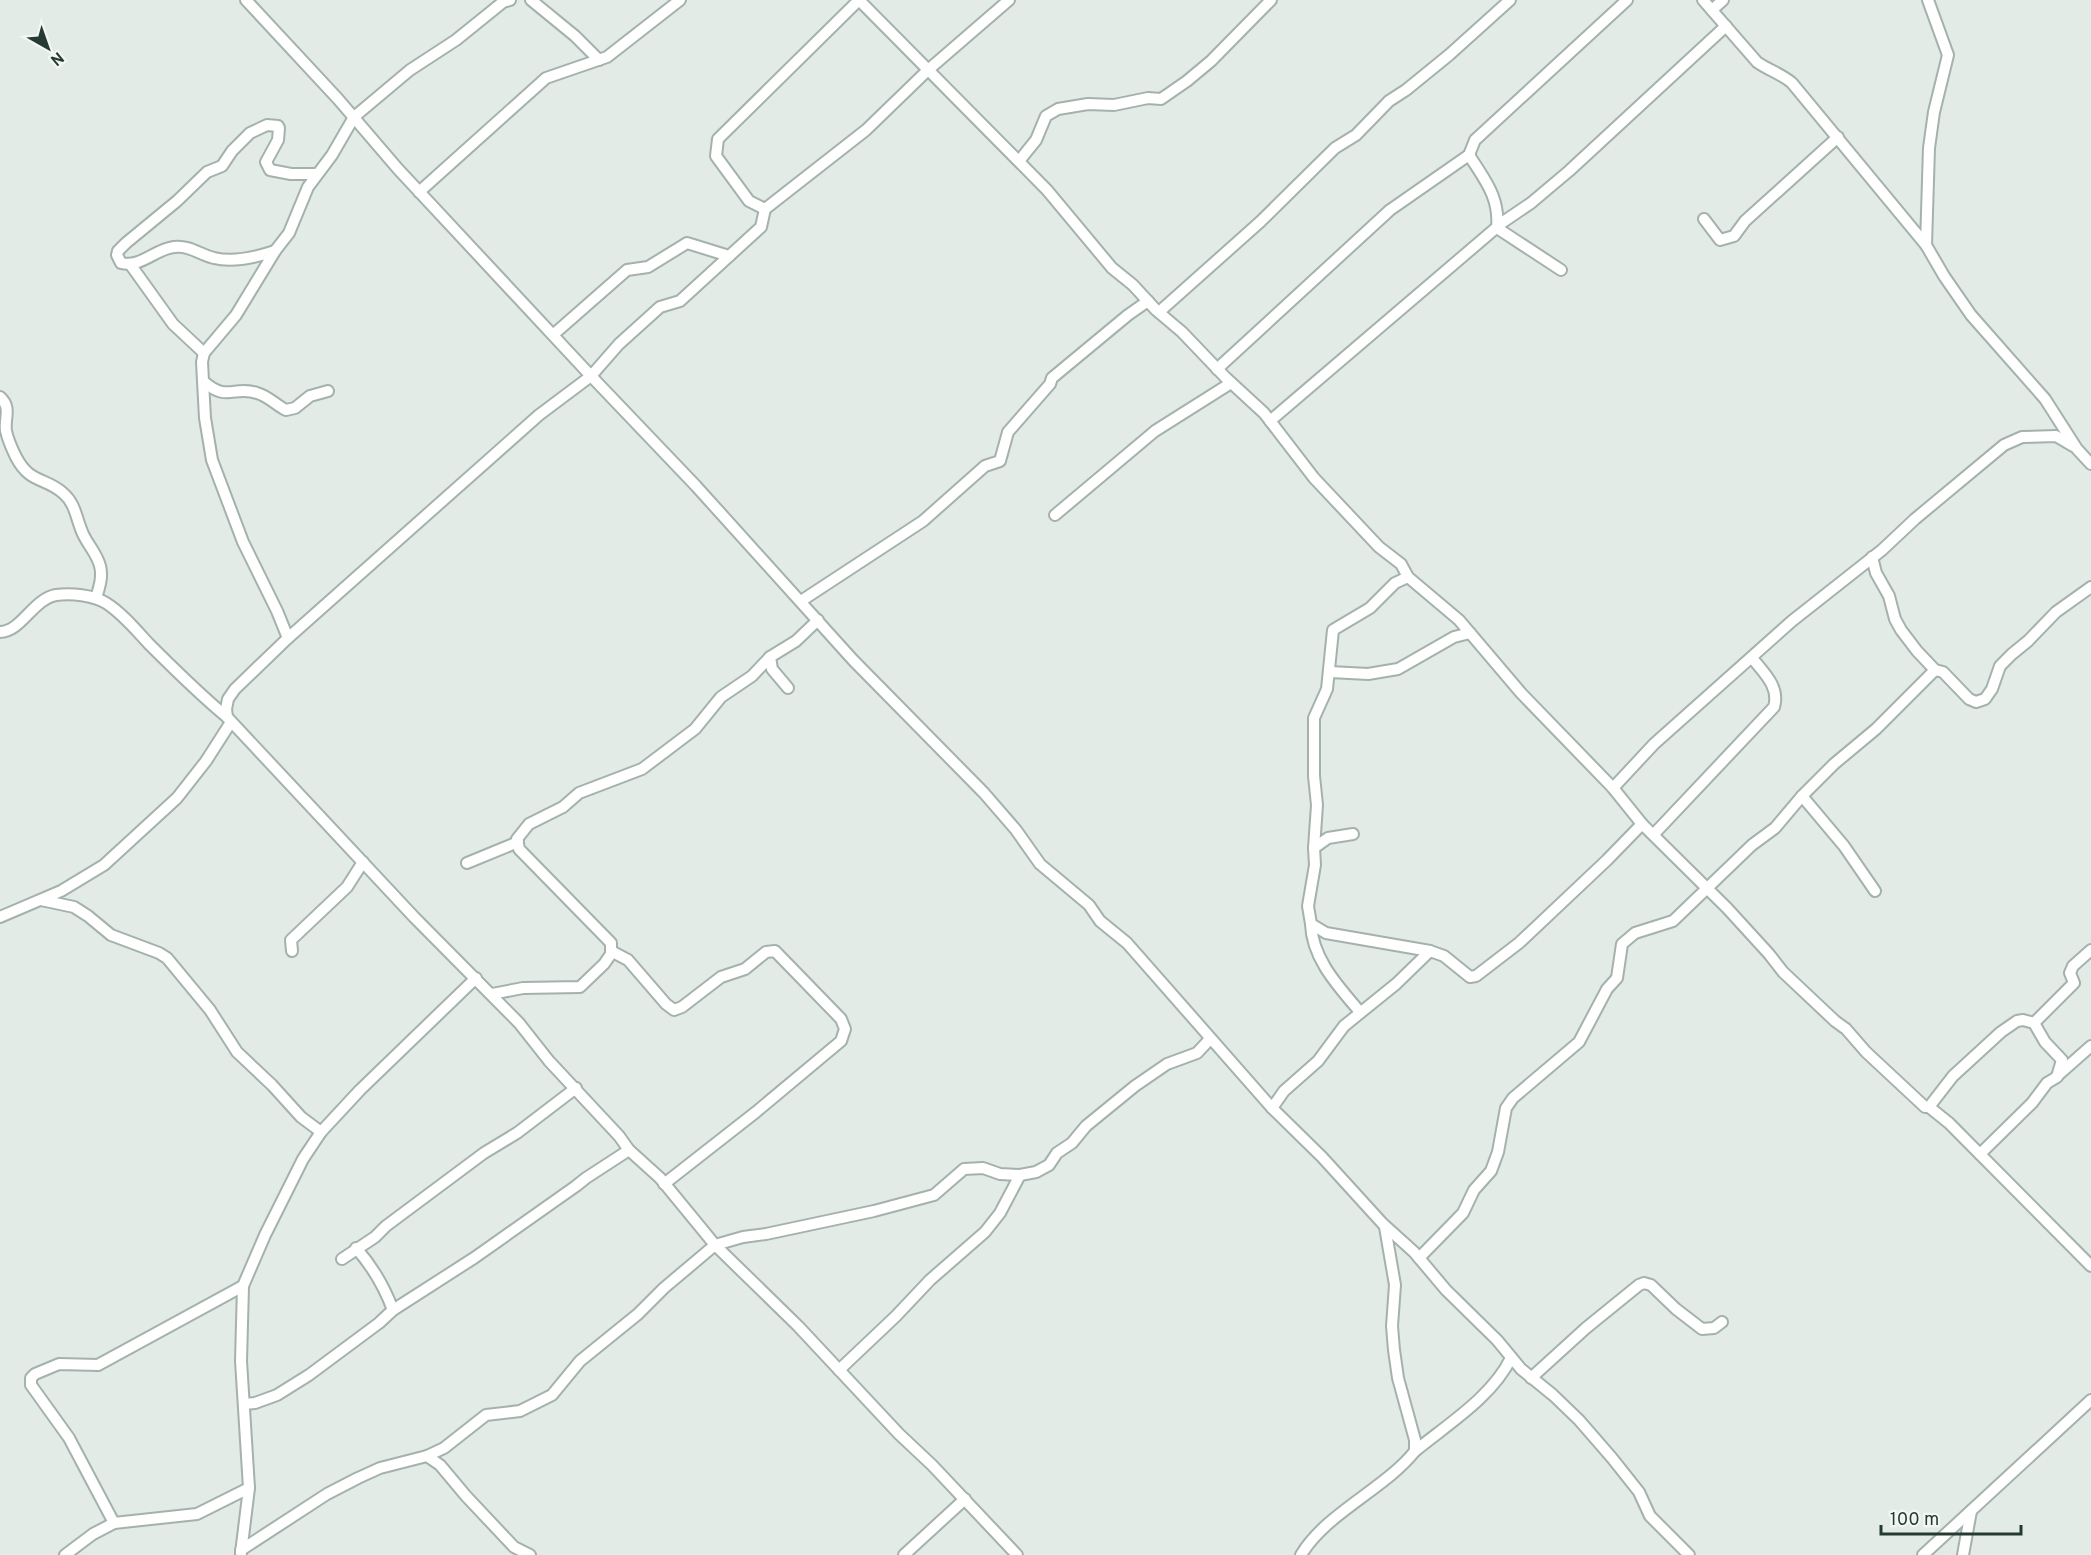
<svg xmlns="http://www.w3.org/2000/svg" width="2091" height="1555" font-family="Overpass,sans-serif">
  <style>
    .lines { fill: none; stroke-linecap: round; stroke-linejoin: round }
    .minor-casing { stroke: #a5b2ac; stroke-width: 14 }
    .minor { stroke: #fff; stroke-width: 10 }
  </style>
  <rect width="100%" height="100%" fill="#e2ebe6"/>
  <g class="lines">
    <defs>
      <g id="minor">
        <polyline points="246,0 338,99 398,169 591,376 539,415 288,638 235,689 228,699 226,709 227,717 414,917 519,1023 549,1061 619,1136 629,1150 660,1178 715,1245 798,1326 899,1434 932,1465 1017,1555"/>
        <polyline points="531,0 575,36 599,60"/>
        <polyline points="859,0 1047,190 1112,268 1133,285 1156,310 1182,332 1226,378 1264,413 1314,478 1379,547 1401,564 1408,577 1459,620 1521,693 1613,788 1642,824 1727,908 1769,954 1783,972 1835,1021 1846,1029 1866,1052 1925,1107 1929,1107 1949,1123 2091,1266"/>
        <polyline points="1009,0 928,70 866,130 765,209 761,227 680,301 660,307 619,344 591,376 696,486 853,660 984,793 1016,830 1040,864 1089,905 1100,921 1127,943 1272,1108 1322,1157 1383,1224 1414,1252 1446,1290 1497,1340 1521,1369 1553,1395 1579,1420 1612,1458 1639,1492 1650,1516 1689,1555"/>
        <path d="M1703,0L1757,62C1768,70 1782,74 1792,83L1926,245L1944,276L1971,315L2045,399L2077,449L2091,464"/>
        <polyline points="1712,10 1723,0"/>
        <path d="M1469,155C1484,179 1500,197 1497,228L1561,270"/>
        <polyline points="1019,161 1036,140 1046,116 1058,109 1088,104 1114,105 1148,98 1161,99 1187,81 1211,61 1271,0"/>
        <polyline points="419,192 546,78 607,57 680,0"/>
        <polyline points="765,209 749,201 716,156 718,139 859,0"/>
        <polyline points="1704,219 1720,240 1734,236 1745,221 1838,137"/>
        <polyline points="1926,245 1929,148 1934,112 1948,55 1928,0"/>
        <path d="M275,251C257,257 234,263 214,258C200,255 190,245 174,247C155,249 141,268 121,263L117,255L118,251L126,243L177,201L207,172L222,166L232,151L250,133L267,125L278,126L279,128L278,140L266,162L270,170L291,174H317"/>
        <polyline points="130,264 173,324 204,353"/>
        <polyline points="1159,312 1260,222 1335,148 1356,135 1389,101 1406,90 1449,55 1510,0"/>
        <polyline points="554,334 627,270 648,267 687,243 729,256"/>
        <polyline points="1217,369 1390,210 1469,155 1475,140 1627,0"/>
        <path d="M203,381C228,403 233,385 257,393C268,396 276,405 286,410L295,408L310,396L328,391"/>
        <path d="M0,397C12,408 4,418 6,431C8,440 12,449 16,457C30,484 45,477 63,493C76,504 76,519 83,534C88,545 97,554 100,566C103,577 99,588 96,598"/>
        <polyline points="1270,421 1503,222 1531,203 1569,171 1726,26"/>
        <polyline points="1055,515 1155,431 1231,383"/>
        <polyline points="1872,557 1876,573 1889,596 1895,619 1901,630 1917,651 1935,670 1943,672 1969,699 1976,702 1985,699 1992,689 2000,666 2012,654 2028,641 2056,612 2091,587"/>
        <polyline points="801,601 923,521 985,466 1000,461 1008,432 1050,384 1052,378 1128,315 1148,301"/>
        <path d="M0,632C21,632 33,599 56,595C71,593 93,595 106,603C122,613 136,630 149,644C174,669 199,694 227,717"/>
        <polyline points="288,638 277,611 243,542 212,460 205,418 203,381 202,362 204,353 236,315 275,251 289,233 308,187 332,155 354,117 410,70 456,40 503,2 510,0"/>
        <polyline points="1330,672 1368,674 1398,669 1454,637 1470,633"/>
        <polyline points="788,688 772,669 770,657 796,641 818,620"/>
        <polyline points="1613,788 1654,744 1792,621 1882,550 1915,519 2004,445 2022,437 2056,436 2073,446"/>
        <polyline points="1802,796 1844,846 1875,891"/>
        <polyline points="1353,834 1328,838 1314,848 1315,865 1308,906 1311,924 1326,933 1430,951"/>
        <path d="M1654,834L1774,707C1780,687 1764,673 1752,658"/>
        <polyline points="1314,848 1317,805 1314,776 1314,718 1327,689 1333,630 1370,608 1395,583 1408,577"/>
        <polyline points="467,863 518,842"/>
        <polyline points="41,900 74,907 88,916 111,935 159,953 167,958 210,1010 237,1052 272,1085 301,1117 321,1132"/>
        <polyline points="0,917 61,891 104,865 177,798 206,761 231,722"/>
        <path d="M1311,924C1312,959 1339,987 1360,1012"/>
        <polyline points="292,951 291,940 347,887 363,862"/>
        <polyline points="611,951 628,960 666,1004 674,1010 682,1007 721,977 745,969 766,952 775,951 841,1019 845,1029 841,1041 756,1112 664,1184"/>
        <polyline points="492,994 523,988 580,987 604,964 611,954 611,943 519,849 517,839 529,824 563,807 579,793 642,769 695,729 721,697 752,676 770,657"/>
        <polyline points="2057,1076 2091,1046"/>
        <polyline points="1929,1107 1953,1076 2001,1032 2017,1021 2023,1020 2034,1023 2074,983 2070,973 2073,966 2091,950"/>
        <polyline points="1272,1108 1284,1091 1318,1061 1344,1026 1396,984 1430,951 1444,956 1470,977 1476,976 1519,943 1607,860 1642,824"/>
        <polyline points="1980,1154 2032,1103 2047,1083 2057,1077 2062,1060 2045,1042 2034,1023"/>
        <path d="M356,1248C373,1267 384,1286 393,1310"/>
        <polyline points="1419,1258 1463,1213 1474,1190 1491,1171 1498,1152 1506,1108 1513,1098 1579,1042 1607,989 1617,978 1622,944 1635,933 1673,921 1752,845 1775,828 1802,796 1834,764 1876,729 1935,670"/>
        <polyline points="342,1259 375,1237 386,1226 484,1153 517,1133 576,1088"/>
        <polyline points="839,1370 896,1316 930,1280 985,1232 1000,1213 1020,1175"/>
        <polyline points="1531,1378 1586,1328 1639,1285 1644,1283 1651,1285 1676,1309 1702,1329 1714,1328 1722,1322"/>
        <polyline points="244,1404 255,1403 277,1395 309,1375 379,1323 393,1310 474,1258 576,1186 586,1178 629,1150"/>
        <path d="M1415,1451C1448,1424 1492,1397 1511,1358"/>
        <polyline points="427,1456 440,1465 466,1496 514,1547 530,1555"/>
        <polyline points="114,1523 69,1438 31,1385 31,1378 35,1374 59,1364 98,1365 243,1286"/>
        <polyline points="241,1550 327,1494 358,1478 380,1468 427,1456 444,1448 486,1415 520,1411 552,1395 580,1361 638,1314 664,1288 715,1245 743,1237 766,1234 874,1211 934,1195 964,1169 983,1168 1000,1174 1020,1175 1036,1172 1049,1165 1057,1153 1072,1143 1086,1126 1135,1086 1167,1064 1197,1053 1210,1039"/>
        <polyline points="241,1553 249,1488 241,1361 243,1286 265,1235 303,1159 321,1132 360,1090 476,978"/>
        <polyline points="65,1555 93,1534 114,1523 197,1514 249,1488"/>
        <polyline points="904,1555 965,1499"/>
        <path d="M1301,1555C1326,1513 1385,1489 1415,1451V1440L1398,1378L1394,1350L1392,1326L1395,1285L1385,1227"/>
        <polyline points="1923,1555 2091,1400"/>
        <polyline points="1963,1555 1971,1511"/>
      </g>
    </defs>
    <use href="#minor" class="minor-casing"/>
    <use href="#minor" class="minor"/>
  </g>
  <g transform="translate(48 48) rotate(140)" stroke="#f2f7f4" stroke-width="4.5" paint-order="stroke">
  <path d="M0-4.5L10 22L0 15L-10 22Z" fill="#243a32"/>
  <text y="-9" font-size="16" font-weight="bold" text-anchor="middle" fill="#243a32">N</text>
  </g>
  <path d="M1881 1525v9h140v-9" fill="none" stroke="#243a32" stroke-width="3"/>
  <text x="1890" y="1525" font-size="18" fill="#243a32" stroke="#f2f7f4" stroke-width="4.5" paint-order="stroke">100 m</text>
</svg>
